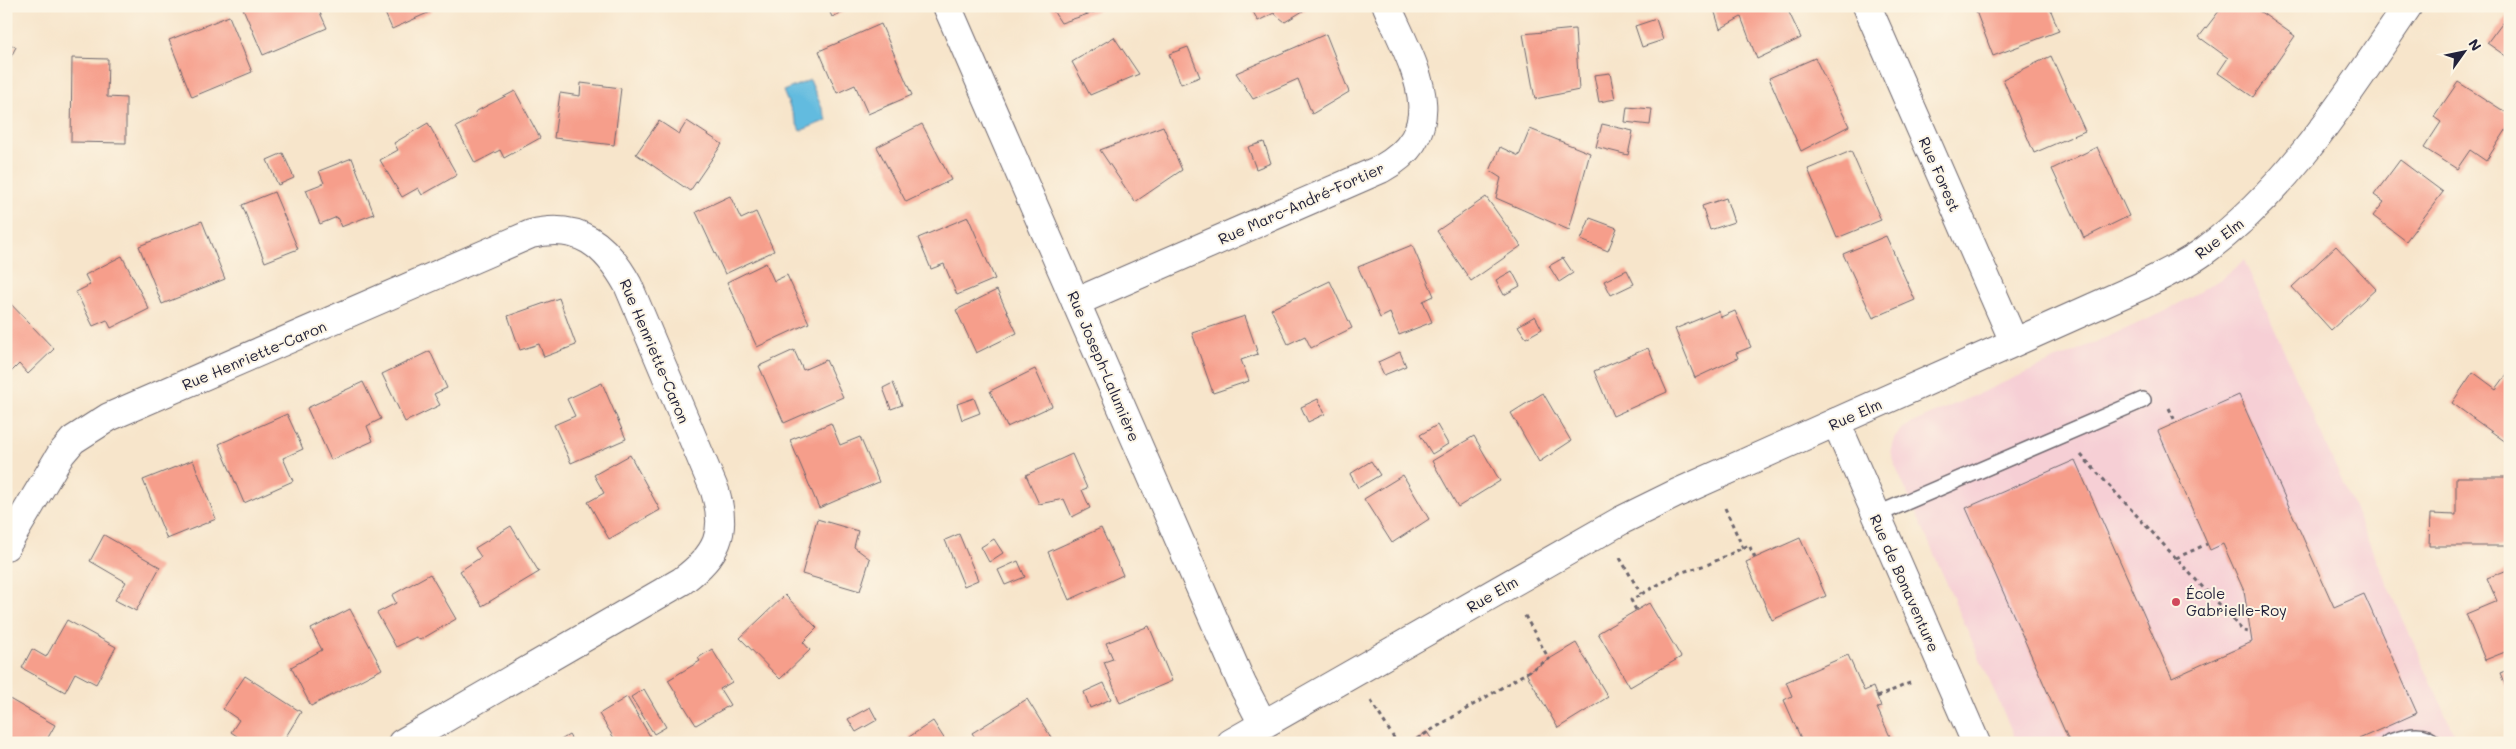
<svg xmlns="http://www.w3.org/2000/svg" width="2516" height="749" font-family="Mali,sans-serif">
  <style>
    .built { fill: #f6cfd5 }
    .water { fill: #62bbdf; stroke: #426e8d }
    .building { fill: #f69e8b }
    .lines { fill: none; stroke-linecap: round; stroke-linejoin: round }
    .lane-casing { stroke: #6d666d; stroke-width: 18 }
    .street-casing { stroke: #6d666d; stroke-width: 30 }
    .path { stroke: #6d666d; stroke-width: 3; stroke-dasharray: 4 4; stroke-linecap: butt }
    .lane { stroke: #fff; stroke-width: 15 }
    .street { stroke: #fff; stroke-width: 28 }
    .poi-dot { fill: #d1495b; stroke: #fcf5e5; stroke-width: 2 }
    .labels { text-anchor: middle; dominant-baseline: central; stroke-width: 4; stroke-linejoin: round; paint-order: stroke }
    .street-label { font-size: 15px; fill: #22223b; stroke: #fcf5e5 }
    .poi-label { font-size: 15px; fill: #22223b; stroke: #fcf5e5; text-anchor: start }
  </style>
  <rect width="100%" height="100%" fill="#fcf5e5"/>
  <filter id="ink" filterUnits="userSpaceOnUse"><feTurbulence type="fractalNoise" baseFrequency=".02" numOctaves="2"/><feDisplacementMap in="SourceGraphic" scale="10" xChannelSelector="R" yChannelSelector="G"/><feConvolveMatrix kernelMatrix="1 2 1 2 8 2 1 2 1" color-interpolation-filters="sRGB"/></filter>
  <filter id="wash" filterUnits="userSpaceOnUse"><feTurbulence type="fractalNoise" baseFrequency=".0096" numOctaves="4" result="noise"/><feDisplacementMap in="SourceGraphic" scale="20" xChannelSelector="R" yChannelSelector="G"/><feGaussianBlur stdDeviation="1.12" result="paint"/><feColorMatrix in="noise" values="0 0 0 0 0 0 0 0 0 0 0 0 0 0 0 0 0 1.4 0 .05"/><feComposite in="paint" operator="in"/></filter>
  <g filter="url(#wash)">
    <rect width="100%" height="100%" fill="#f7e5cb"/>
    <polygon class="built" points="2244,260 2458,743 2017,743 1893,461 1891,449 1894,439 1902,429 1912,423 2164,312 2221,279"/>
    <polygon class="water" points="810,80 827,120 800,131 783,91"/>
    <g id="blocks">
      <g class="building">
        <polygon points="242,6 317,6 327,28 263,55"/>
        <polygon points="382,6 430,6 432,11 392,29"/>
        <polygon points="827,6 856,6 832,17"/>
        <polygon points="1050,6 1109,6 1109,7 1061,23"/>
        <polygon points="1250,6 1311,6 1285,22 1274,13 1258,21"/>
        <polygon points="1713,6 1786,6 1801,38 1757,59 1741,17 1720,29"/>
        <polygon points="1974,6 2049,6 2059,31 1993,56"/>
        <polygon points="2223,6 2252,6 2295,36 2253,97 2218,73 2228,58 2199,37"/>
        <polygon points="2510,12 2510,59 2487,43"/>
        <polygon points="229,16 252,72 192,97 169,40"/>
        <polygon points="1656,19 1663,40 1642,47 1635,26"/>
        <polygon points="881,24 912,95 868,114 855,85 837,93 819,51"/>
        <polygon points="1575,29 1579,90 1535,99 1523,34"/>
        <polygon points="1326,34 1349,92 1312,114 1298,79 1253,99 1236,73"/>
        <polygon points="1114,37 1139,74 1090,95 1072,62"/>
        <polygon points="6,42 16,47 6,66"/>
        <polygon points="1188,47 1200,77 1181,84 1169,54"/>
        <polygon points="2051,56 2085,131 2034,153 2003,79"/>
        <polygon points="72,58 108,59 107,97 126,98 126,143 71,142"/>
        <polygon points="1815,58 1849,126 1801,151 1769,78"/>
        <polygon points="1610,73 1615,99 1599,102 1594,75"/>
        <polygon points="2458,82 2510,115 2510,124 2486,161 2470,150 2457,169 2424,148 2441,122 2434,117"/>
        <polygon points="581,83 621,88 614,145 554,138 560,93 580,96"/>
        <polygon points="515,91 540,138 504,158 500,150 475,163 456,127 476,116 475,112"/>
        <polygon points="1627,107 1652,109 1650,125 1625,122"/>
        <polygon points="659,121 679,134 687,121 722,144 690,191 636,154"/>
        <polygon points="428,123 457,175 422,195 418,188 402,197 380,160 398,150 394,143"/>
        <polygon points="922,124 951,180 906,202 877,147"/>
        <polygon points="1602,124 1633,131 1628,155 1596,147"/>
        <polygon points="1163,126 1182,170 1135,202 1100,150"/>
        <polygon points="1530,129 1590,153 1569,230 1496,198 1501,178 1490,171 1500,147 1519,156"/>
        <polygon points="1264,142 1271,163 1256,169 1248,147"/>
        <polygon points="2097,147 2129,216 2084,238 2052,169"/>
        <polygon points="1851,151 1881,220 1837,238 1808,169"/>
        <polygon points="283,153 294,178 278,185 267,160"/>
        <polygon points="352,158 374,214 341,227 337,217 320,224 306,190 324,183 319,171"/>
        <polygon points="2400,160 2443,192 2406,241 2373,216 2384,202 2374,195"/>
        <polygon points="274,192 298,249 265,262 242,205"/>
        <polygon points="730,196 741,219 756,212 774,251 725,274 696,212"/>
        <polygon points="1486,197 1521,246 1471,281 1437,231"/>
        <polygon points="1726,198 1734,222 1710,230 1702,206"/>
        <polygon points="968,217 995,279 957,295 944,264 931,269 918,238"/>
        <polygon points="1590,218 1617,228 1608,251 1581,240"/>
        <polygon points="202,221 225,279 162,304 139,246"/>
        <polygon points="1886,236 1915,300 1873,318 1843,254"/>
        <polygon points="1412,245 1434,296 1423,301 1432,322 1399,335 1390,313 1380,318 1358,267"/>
        <polygon points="2336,246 2376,289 2331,330 2292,287"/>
        <polygon points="122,256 149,309 111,328 107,320 93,326 76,292 90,285 85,275"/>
        <polygon points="1563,258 1573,273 1559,282 1549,266"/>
        <polygon points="766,263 774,281 787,275 809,323 757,347 727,282"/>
        <polygon points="1627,270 1634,284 1611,295 1604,281"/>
        <polygon points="1512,271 1520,286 1504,295 1496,280"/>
        <polygon points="1330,281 1352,328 1311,348 1305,336 1288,344 1271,309"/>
        <polygon points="997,290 1017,333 976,353 956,310"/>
        <polygon points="559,298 576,345 544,357 539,344 520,350 508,316"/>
        <polygon points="6,299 54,349 28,374 19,364 6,377"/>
        <polygon points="1718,311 1721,317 1735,311 1751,347 1736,353 1738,358 1695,378 1675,329"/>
        <polygon points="1245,316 1258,354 1241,360 1249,381 1213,393 1192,333"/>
        <polygon points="1535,316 1542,329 1526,338 1518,326"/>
        <polygon points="1648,348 1667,392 1613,416 1594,371"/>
        <polygon points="794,350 803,370 826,360 843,397 784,423 759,366"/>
        <polygon points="430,351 447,388 434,394 440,405 405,422 382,374"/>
        <polygon points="1400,352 1406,366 1384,375 1378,362"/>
        <polygon points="1035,369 1052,406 1007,427 990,391"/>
        <polygon points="2510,370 2510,445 2452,403 2473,372 2496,389"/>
        <polygon points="363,382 381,419 367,426 373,441 331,460 307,408"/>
        <polygon points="602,383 626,439 571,463 554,425 575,416 567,399"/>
        <polygon points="893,383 902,405 891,409 883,388"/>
        <polygon points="1543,393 1571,441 1539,462 1511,413"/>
        <polygon points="2239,395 2334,607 2364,594 2417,713 2350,743 2070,743 1966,508 2075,460 2172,678 2252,642 2244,591 2223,544 2210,550 2158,431"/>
        <polygon points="974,398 980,413 962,420 957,404"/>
        <polygon points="1318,399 1325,414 1308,422 1301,407"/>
        <polygon points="287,414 303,449 283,458 293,481 244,503 219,444"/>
        <polygon points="831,423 840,445 860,437 879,482 819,508 790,440"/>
        <polygon points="1437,425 1448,444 1432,454 1420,435"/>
        <polygon points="1474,436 1500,481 1458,507 1432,461"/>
        <polygon points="1072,454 1087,488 1082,490 1090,508 1072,517 1064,499 1039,504 1026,475"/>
        <polygon points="630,455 660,510 609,539 588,502 604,493 594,475"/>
        <polygon points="193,460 216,519 167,539 143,480"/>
        <polygon points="1371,461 1380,475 1358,488 1350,474"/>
        <polygon points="1403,475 1429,519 1392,543 1364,499"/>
        <polygon points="2456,477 2510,477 2510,546 2429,546 2430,514 2456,515"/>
        <polygon points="817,519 858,531 854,547 870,559 860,591 802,574"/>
        <polygon points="511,526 539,572 482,606 460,571 481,557 475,548"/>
        <polygon points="1101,528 1123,575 1069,600 1048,552"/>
        <polygon points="959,534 978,580 964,586 945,540"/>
        <polygon points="104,535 160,567 136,611 115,600 126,582 90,561"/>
        <polygon points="1800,538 1826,596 1772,620 1746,562"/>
        <polygon points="994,539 1003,553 989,562 981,547"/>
        <polygon points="1018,561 1025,577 1005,585 998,570"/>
        <polygon points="2510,569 2510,650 2485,660 2466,614 2497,601 2487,578"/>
        <polygon points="430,574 456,619 420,640 416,637 396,647 377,613 396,603 392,595"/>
        <polygon points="785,595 817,628 803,642 810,650 780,679 740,638"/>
        <polygon points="1649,603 1681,657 1630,687 1598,633"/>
        <polygon points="350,609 382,669 311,706 291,667 322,650 311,629"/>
        <polygon points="67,620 116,647 96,684 75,673 65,692 22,668 32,649 46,657"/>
        <polygon points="1149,626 1172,681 1120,703 1104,662 1113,659 1106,643"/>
        <polygon points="1576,643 1608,697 1558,728 1526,673"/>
        <polygon points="712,649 732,682 720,689 730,705 696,725 668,680 700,661 698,658"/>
        <polygon points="1848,655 1864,691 1873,687 1881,707 1877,708 1893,743 1803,743 1784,700 1792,696 1786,682"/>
        <polygon points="2510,669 2510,696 2500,673"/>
        <polygon points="245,676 301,712 282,743 247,743 231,732 239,720 223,709"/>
        <polygon points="1104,683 1111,699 1090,708 1084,692"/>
        <polygon points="644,689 666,727 654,734 631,697"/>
        <polygon points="6,697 55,725 45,743 6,743"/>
        <polygon points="627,697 654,743 617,743 599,714"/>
        <polygon points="1027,699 1054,742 979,743 972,733"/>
        <polygon points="870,707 877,720 856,732 848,719"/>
        <polygon points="933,721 947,743 913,743 909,737"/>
        <polygon points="1427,732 1434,743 1410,743"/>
        <polygon points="569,735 574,743 556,743"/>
      </g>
    </g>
  </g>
  <g filter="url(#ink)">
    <use href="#blocks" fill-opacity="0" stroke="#6d666d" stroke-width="1"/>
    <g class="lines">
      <defs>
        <g id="lane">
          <polyline points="1876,515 2143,400"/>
          <path d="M2388,743C2401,738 2423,730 2434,743"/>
        </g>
        <g id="street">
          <polyline points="947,6 1242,684 1263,724"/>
          <polyline points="1867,6 2014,342"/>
          <path d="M1076,302L1381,169C1455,128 1412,64 1387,6"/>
          <polyline points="1836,422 1976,743"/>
          <path d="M6,546L61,454L73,440L109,417L531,234C579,222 606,245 628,285L715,491C728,533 717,555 682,581L402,743"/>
          <path d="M1231,743L1622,520L1677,493L2143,285C2163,275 2185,265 2203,252C2291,187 2347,95 2408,6"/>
        </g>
      </defs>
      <use href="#lane" class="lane-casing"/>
      <use href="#street" class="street-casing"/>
      <g class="path">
        <polyline points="2169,408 2176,423"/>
        <polyline points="2081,455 2243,631 2250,632"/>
        <polyline points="1725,508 1743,548"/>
        <polyline points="1620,558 1641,594"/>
        <polyline points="2176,558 2207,544"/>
        <polyline points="1636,610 1631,600 1679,573 1709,564 1749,545 1755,558"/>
        <polyline points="1877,697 1912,682"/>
        <polyline points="1371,701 1397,743"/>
        <polyline points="1410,743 1549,659 1524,614"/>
      </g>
      <use href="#lane" class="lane"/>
      <use href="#street" class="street"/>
    </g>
  </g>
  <circle class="poi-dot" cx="2176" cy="602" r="5"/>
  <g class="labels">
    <g class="street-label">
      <text transform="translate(1940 174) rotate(66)">Rue Forest</text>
      <text transform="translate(1301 203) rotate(-24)">Rue Marc-André-Fortier</text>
      <text transform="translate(2219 238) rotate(-37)">Rue Elm</text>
      <text transform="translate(655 351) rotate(67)">Rue Henriette-Caron</text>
      <text transform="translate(254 355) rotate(-23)">Rue Henriette-Caron</text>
      <text transform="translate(1104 366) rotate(67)">Rue Joseph-Lalumière</text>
      <text transform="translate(1855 414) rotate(-24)">Rue Elm</text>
      <text transform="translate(1905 583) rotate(66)">Rue de Bonaventure</text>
      <text transform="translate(1492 594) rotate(-30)">Rue Elm</text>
    </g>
    <g class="poi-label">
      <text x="2186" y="593">École<tspan x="2186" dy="17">Gabrielle-Roy</tspan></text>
    </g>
  </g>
  <rect width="2516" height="749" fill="none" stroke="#fcf5e5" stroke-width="25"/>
  <g transform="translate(2464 52) rotate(57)" stroke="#fcf5e5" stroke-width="4" paint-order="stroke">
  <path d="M0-4L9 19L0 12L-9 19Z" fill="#22223b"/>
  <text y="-8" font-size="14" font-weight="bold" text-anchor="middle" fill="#22223b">N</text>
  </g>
</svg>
